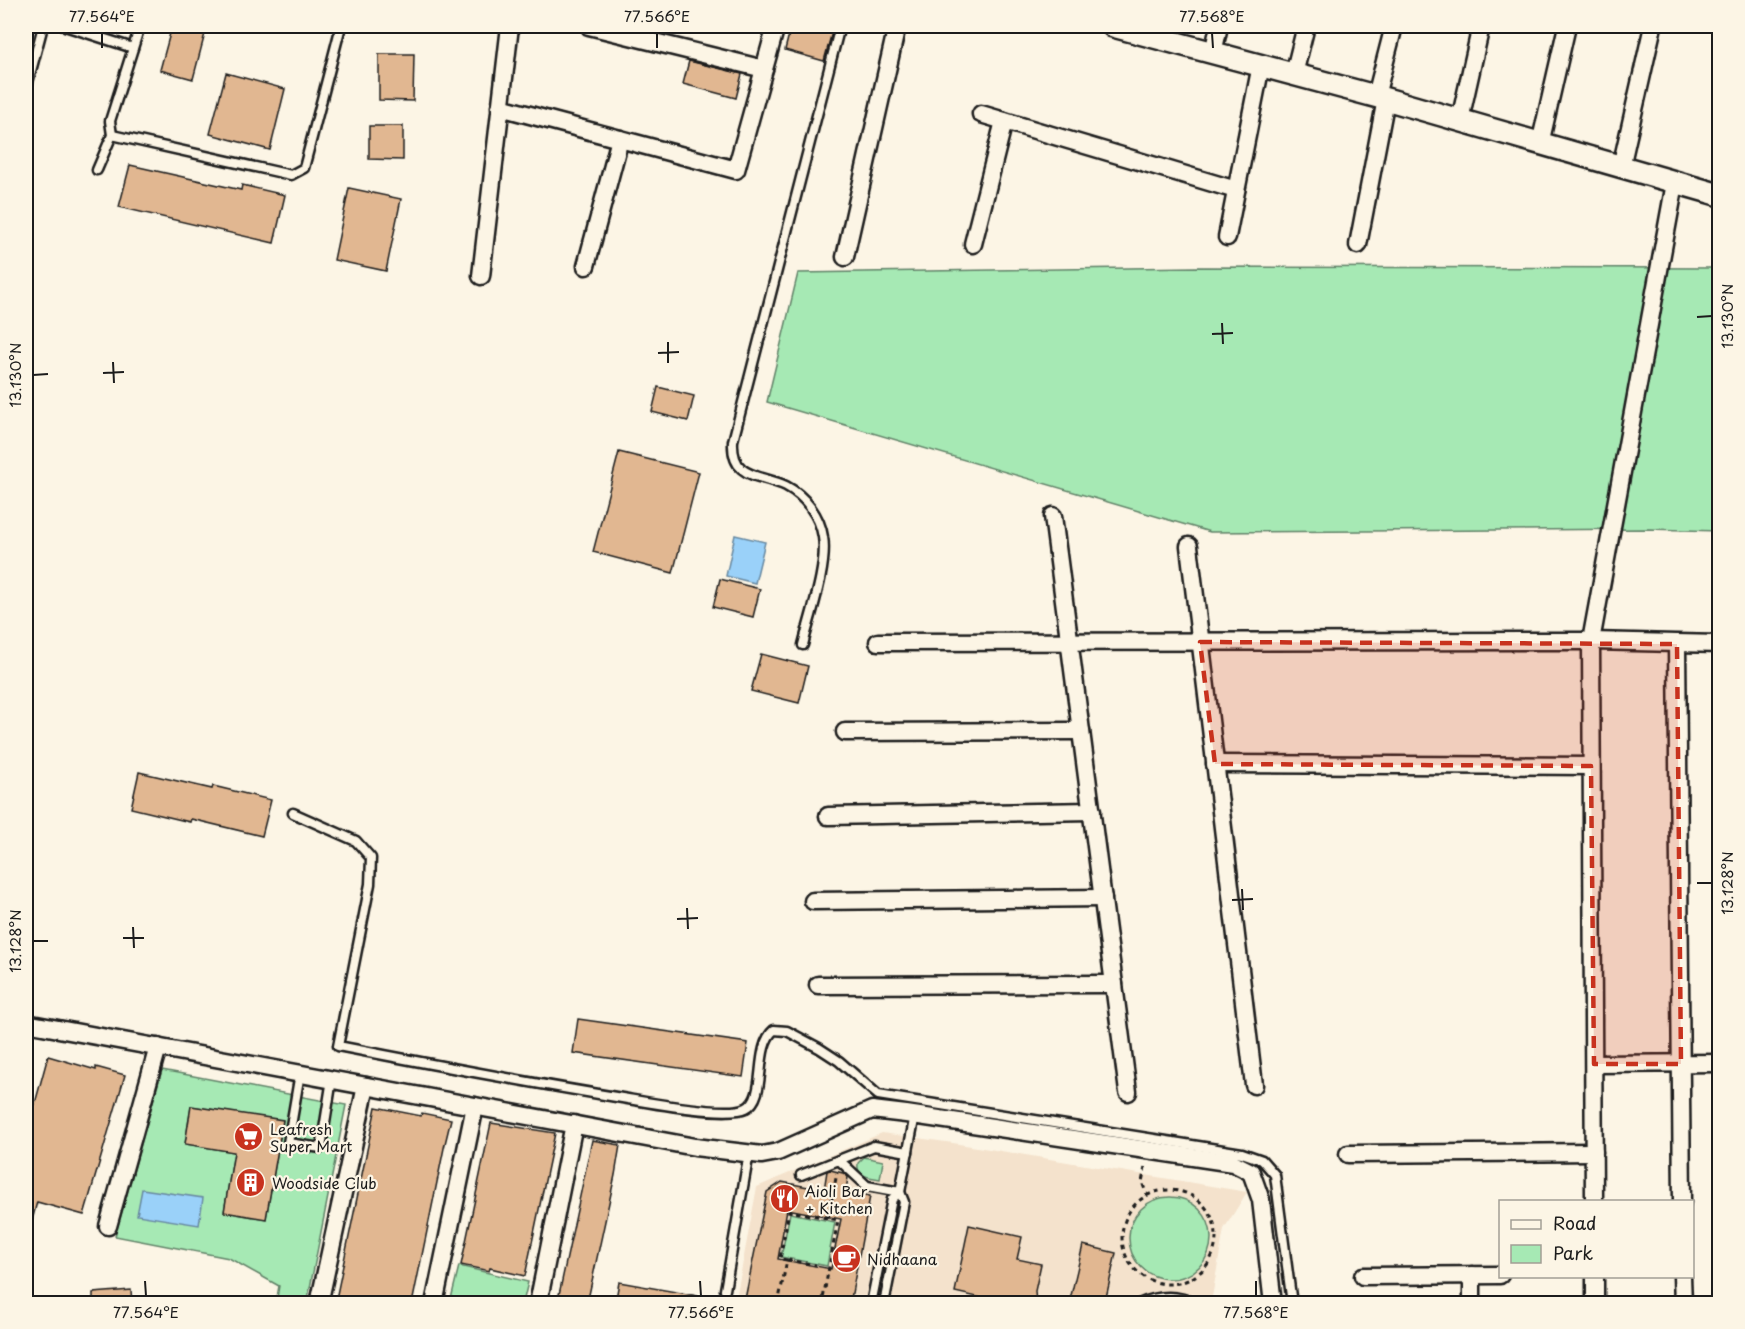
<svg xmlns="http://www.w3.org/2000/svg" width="1745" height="1329" font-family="'Playpen Sans',sans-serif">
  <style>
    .built { fill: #f4e2cc }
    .green { fill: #a6e9b4; stroke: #618268; stroke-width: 1.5; fill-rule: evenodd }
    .water { fill: #9ad1f9; stroke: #6889a1; stroke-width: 1.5 }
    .building { fill: #e1b791; stroke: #1c1c1c; stroke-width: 1.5; fill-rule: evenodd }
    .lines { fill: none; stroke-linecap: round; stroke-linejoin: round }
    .service-casing { stroke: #1c1c1c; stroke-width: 13 }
    .minor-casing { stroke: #1c1c1c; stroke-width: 21 }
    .tertiary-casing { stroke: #1c1c1c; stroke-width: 26 }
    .path { stroke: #1c1c1c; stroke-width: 3; stroke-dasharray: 4.5 4.5; stroke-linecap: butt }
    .service { stroke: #fcf5e5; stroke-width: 8 }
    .minor { stroke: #fcf5e5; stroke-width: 16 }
    .tertiary { stroke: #fcf5e5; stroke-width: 21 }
    .marked { fill: #c8321e; fill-opacity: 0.2; stroke: #c8321e; stroke-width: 4.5; stroke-dasharray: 12 8; stroke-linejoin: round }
    .ticks { fill: none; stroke: #1c1c1c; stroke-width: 2 }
    .labels { text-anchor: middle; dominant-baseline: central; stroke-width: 4.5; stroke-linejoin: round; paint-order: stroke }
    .poi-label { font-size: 15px; fill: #1c1c1c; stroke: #fcf5e5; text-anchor: start }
    .neatline { fill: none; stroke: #1c1c1c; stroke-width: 2 }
    .ticks-label { font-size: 15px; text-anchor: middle; fill: #1c1c1c }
  </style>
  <rect width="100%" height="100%" fill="#fcf5e5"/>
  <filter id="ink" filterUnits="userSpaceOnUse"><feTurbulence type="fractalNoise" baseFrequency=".0167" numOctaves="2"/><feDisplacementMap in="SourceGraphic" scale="12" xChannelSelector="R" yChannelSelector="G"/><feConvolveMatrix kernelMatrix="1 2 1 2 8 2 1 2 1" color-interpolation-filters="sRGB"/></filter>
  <g filter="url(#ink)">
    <polygon class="built" points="882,1133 953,1143 1247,1192 1224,1229 1211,1303 735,1304 757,1187"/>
    <g class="green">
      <polygon points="1197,267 1719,268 1719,531 1648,529 1210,532 767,402 798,273"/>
      <path d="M162,1070L346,1105L307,1303H276L279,1286L229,1258L115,1236ZM191,1106L283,1121L266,1219L224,1212L234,1152L185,1144Z"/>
      <path d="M864,1157L883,1161L880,1179C869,1177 856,1177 858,1163Z"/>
      <circle cx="1170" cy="1238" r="41"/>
      <polygon points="790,1213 835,1222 827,1266 781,1257"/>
      <polygon points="459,1266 528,1282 523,1303 450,1303"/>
    </g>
    <g class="water">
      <polygon points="735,535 765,542 755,583 726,576"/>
      <polygon points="142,1189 203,1198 199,1225 137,1215"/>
    </g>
    <g class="building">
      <polygon points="172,26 207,26 193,79 160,70"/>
      <polygon points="791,26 806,26 832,32 824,61 785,50"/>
      <polygon points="379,54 414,54 413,101 379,100"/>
      <polygon points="689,61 742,74 736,98 683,84"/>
      <polygon points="226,73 285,89 270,150 210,134"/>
      <polygon points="369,126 403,126 403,160 369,159"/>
      <polygon points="130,165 241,190 242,185 285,195 274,243 119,207"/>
      <polygon points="349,188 401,199 386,271 334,260"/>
      <polygon points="658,387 694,396 688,421 652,412"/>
      <polygon points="619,452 699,472 673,573 593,552"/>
      <polygon points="720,579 760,589 753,617 713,607"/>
      <polygon points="761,654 808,666 799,703 751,691"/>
      <polygon points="139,772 212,789 213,786 271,800 262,836 191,819 190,822 131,808"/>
      <polygon points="578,1019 748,1043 743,1077 573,1053"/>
      <polygon points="48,1056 96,1070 96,1067 125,1075 84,1215 37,1202 30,1228 26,1228 26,1136"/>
      <polygon points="191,1106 283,1120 266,1219 224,1212 234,1152 185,1144"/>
      <polygon points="376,1107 421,1116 422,1113 451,1119 444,1148 412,1304 335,1304"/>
      <polygon points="491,1123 555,1133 525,1276 490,1268 489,1271 461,1265"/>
      <polygon points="592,1140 620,1145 615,1175 587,1304 557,1304"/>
      <path d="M830,1170L843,1173L848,1177L846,1191L870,1196L850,1304H802L777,1299L776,1304H744L767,1192L782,1182L824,1190L827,1171ZM787,1209L841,1219L831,1269L778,1259Z"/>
      <polygon points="969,1225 1022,1237 1017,1259 1041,1264 1035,1291 1036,1304 1008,1304 955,1292"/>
      <polygon points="1083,1245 1116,1253 1105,1302 1084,1297 1083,1304 1069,1304"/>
      <polygon points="619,1282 699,1296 698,1304 615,1304"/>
      <polygon points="131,1290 132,1304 93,1304 93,1293"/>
    </g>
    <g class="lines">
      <defs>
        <g id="service">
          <polyline points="65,26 133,48"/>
          <polyline points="26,90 43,26"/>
          <polyline points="112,135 291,175 304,168 341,26"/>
          <polyline points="97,170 112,135 110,121 140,26"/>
          <path d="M803,645C810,616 828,566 823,537C820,516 805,496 786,486C761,474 731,480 733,441L840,26"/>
          <path d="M293,813L356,841L371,858L370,884L338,1046C434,1065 531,1083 628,1099C651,1103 728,1117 746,1108C768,1097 753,1048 774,1030L787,1031L819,1048L839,1061L878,1095L1242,1153L1262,1160L1275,1175L1292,1304"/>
          <polyline points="300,1073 288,1143 321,1148 332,1079"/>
          <polyline points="839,1160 867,1186 900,1192"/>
          <polyline points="801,1175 874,1146 908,1152"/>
          <polyline points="725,1290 749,1153"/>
          <polyline points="871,1304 892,1199 900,1192"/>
          <polyline points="884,1304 904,1202 900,1192 915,1115"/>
          <path d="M1139,1304C1159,1295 1177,1294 1196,1304"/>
        </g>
        <g id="minor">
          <polyline points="589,26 764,69"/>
          <polyline points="1213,53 1219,26"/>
          <polyline points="1294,74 1306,26"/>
          <polyline points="1376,96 1394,26"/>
          <polyline points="500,107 736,170 776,26"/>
          <polyline points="981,114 1236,190"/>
          <polyline points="1460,120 1481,26"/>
          <polyline points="1540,144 1567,26"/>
          <polyline points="1621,167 1653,26"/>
          <polyline points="1227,237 1261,65"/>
          <polyline points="973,244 1004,121"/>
          <polyline points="1358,245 1386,99"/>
          <polyline points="845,257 897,26"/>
          <polyline points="586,266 620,139"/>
          <polyline points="481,276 510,26"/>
          <polyline points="1053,516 1128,1092"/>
          <polyline points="1189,546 1254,1085"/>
          <polyline points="878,642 1591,641 1720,644"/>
          <polyline points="1677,644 1682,1202"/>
          <polyline points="845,732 1081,731"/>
          <polyline points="1215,764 1591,766"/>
          <polyline points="828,816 1092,811"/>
          <polyline points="813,901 1103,898"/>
          <polyline points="818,985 1114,984"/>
          <polyline points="26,1023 695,1147 762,1155 778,1152 872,1110 906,1114 1233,1163 1251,1172 1261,1200 1273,1304"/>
          <polyline points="1594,1064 1720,1063"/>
          <polyline points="1348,1154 1594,1152"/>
          <polyline points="1594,1202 1591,641 1675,183"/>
          <polyline points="108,1226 158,1047"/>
          <polyline points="1472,1275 1472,1304"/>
          <polyline points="1363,1276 1500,1275"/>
          <polyline points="1595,1276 1595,1304"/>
          <polyline points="1682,1276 1683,1304"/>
          <polyline points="319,1304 366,1086"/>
          <polyline points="434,1304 475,1106"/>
          <polyline points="538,1304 574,1124"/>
        </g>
        <polyline id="tertiary" points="1113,26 1386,99 1720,195"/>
      </defs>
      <use href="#service" class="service-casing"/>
      <use href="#minor" class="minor-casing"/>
      <use href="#tertiary" class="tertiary-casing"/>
      <g class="path">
        <polyline points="1145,1167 1142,1182 1147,1195"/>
        <circle cx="1169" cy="1237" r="47"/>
        <polyline points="828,1218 837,1173"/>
        <polyline points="787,1260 816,1265"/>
        <polyline points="779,1301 791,1304"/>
        <polyline points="778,1304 787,1260 780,1259 789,1211 838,1220 822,1304"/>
      </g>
      <use href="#service" class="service"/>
      <use href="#minor" class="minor"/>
      <use href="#tertiary" class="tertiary"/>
    </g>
  </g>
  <path class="marked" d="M1200,642L1677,644L1681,1064H1594L1591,766L1215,764Z"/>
  <path class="ticks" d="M102,33V48M657,33V48M1212,33L1213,48M1697,317L1712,316M1222,323L1223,344M1212,334L1233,333M668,342V363M658,353L679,352M113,362L114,383M103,373L124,372M33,375L48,374M1697,883H1712M1242,889L1243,910M1232,900L1253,899M687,908L688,929M677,919L698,918M133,927L134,948M123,938H144M33,941H48M145,1281L146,1296M700,1281L701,1296M1256,1281V1296"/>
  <defs>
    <symbol id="supermarket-disc" viewBox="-11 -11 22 22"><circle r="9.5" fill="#c8321e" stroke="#fcf5e5"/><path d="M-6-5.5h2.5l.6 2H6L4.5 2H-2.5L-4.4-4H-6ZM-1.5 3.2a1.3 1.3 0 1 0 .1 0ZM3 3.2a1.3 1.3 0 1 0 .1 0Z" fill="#fff"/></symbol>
    <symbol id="building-disc" viewBox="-11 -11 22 22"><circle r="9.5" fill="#c8321e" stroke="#fcf5e5"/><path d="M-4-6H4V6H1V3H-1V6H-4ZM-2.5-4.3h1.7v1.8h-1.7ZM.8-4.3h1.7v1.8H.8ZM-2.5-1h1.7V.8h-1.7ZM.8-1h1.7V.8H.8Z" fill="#fff"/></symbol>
    <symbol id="restaurant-disc" viewBox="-11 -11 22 22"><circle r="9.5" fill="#c8321e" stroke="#fcf5e5"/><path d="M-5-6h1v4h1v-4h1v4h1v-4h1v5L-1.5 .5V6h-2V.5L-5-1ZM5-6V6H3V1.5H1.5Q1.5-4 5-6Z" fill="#fff"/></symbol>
    <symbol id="cafe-disc" viewBox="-11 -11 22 22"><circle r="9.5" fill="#c8321e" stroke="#fcf5e5"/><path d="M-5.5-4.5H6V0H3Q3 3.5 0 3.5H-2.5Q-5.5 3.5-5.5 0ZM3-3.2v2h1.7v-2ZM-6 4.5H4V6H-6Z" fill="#fff"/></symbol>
  </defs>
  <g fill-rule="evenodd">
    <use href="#supermarket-disc" x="232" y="1120" width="33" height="33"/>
    <use href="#building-disc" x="234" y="1166" width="33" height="33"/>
    <use href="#restaurant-disc" x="768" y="1182" width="33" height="33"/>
    <use href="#cafe-disc" x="830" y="1242" width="33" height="33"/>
  </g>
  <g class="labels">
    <g class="poi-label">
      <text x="270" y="1128">Leafresh<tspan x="270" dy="17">Super Mart</tspan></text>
      <text x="272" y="1182">Woodside Club</text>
      <text x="805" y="1190">Aioli Bar<tspan x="805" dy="17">+ Kitchen</tspan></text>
      <text x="867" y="1258">Nidhaana</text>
    </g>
  </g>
  <rect width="1745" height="1329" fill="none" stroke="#fcf5e5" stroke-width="66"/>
  <rect x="1499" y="1200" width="195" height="78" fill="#fcf5e5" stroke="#a29e95" stroke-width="1.5"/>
  <rect x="1511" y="1220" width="30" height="9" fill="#fcf5e5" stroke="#a29e95" stroke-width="1.5"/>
  <text x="1553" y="1230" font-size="18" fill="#1c1c1c">Road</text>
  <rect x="1511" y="1245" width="30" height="18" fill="#a6e9b4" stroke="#a29e95" stroke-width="1.5"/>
  <text x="1553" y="1260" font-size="18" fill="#1c1c1c">Park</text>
  <rect x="33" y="33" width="1679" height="1263" class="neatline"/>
  <g class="ticks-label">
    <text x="102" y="22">77.564°E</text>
    <text x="657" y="22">77.566°E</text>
    <text x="1212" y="22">77.568°E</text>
    <text transform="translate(1728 316) rotate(-90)" y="5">13.130°N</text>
    <text transform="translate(16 375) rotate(-90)" y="5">13.130°N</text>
    <text transform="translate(1728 883) rotate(-90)" y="5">13.128°N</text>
    <text transform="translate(16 941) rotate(-90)" y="5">13.128°N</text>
    <text x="146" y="1318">77.564°E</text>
    <text x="701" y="1318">77.566°E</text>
    <text x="1256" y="1318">77.568°E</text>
  </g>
</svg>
